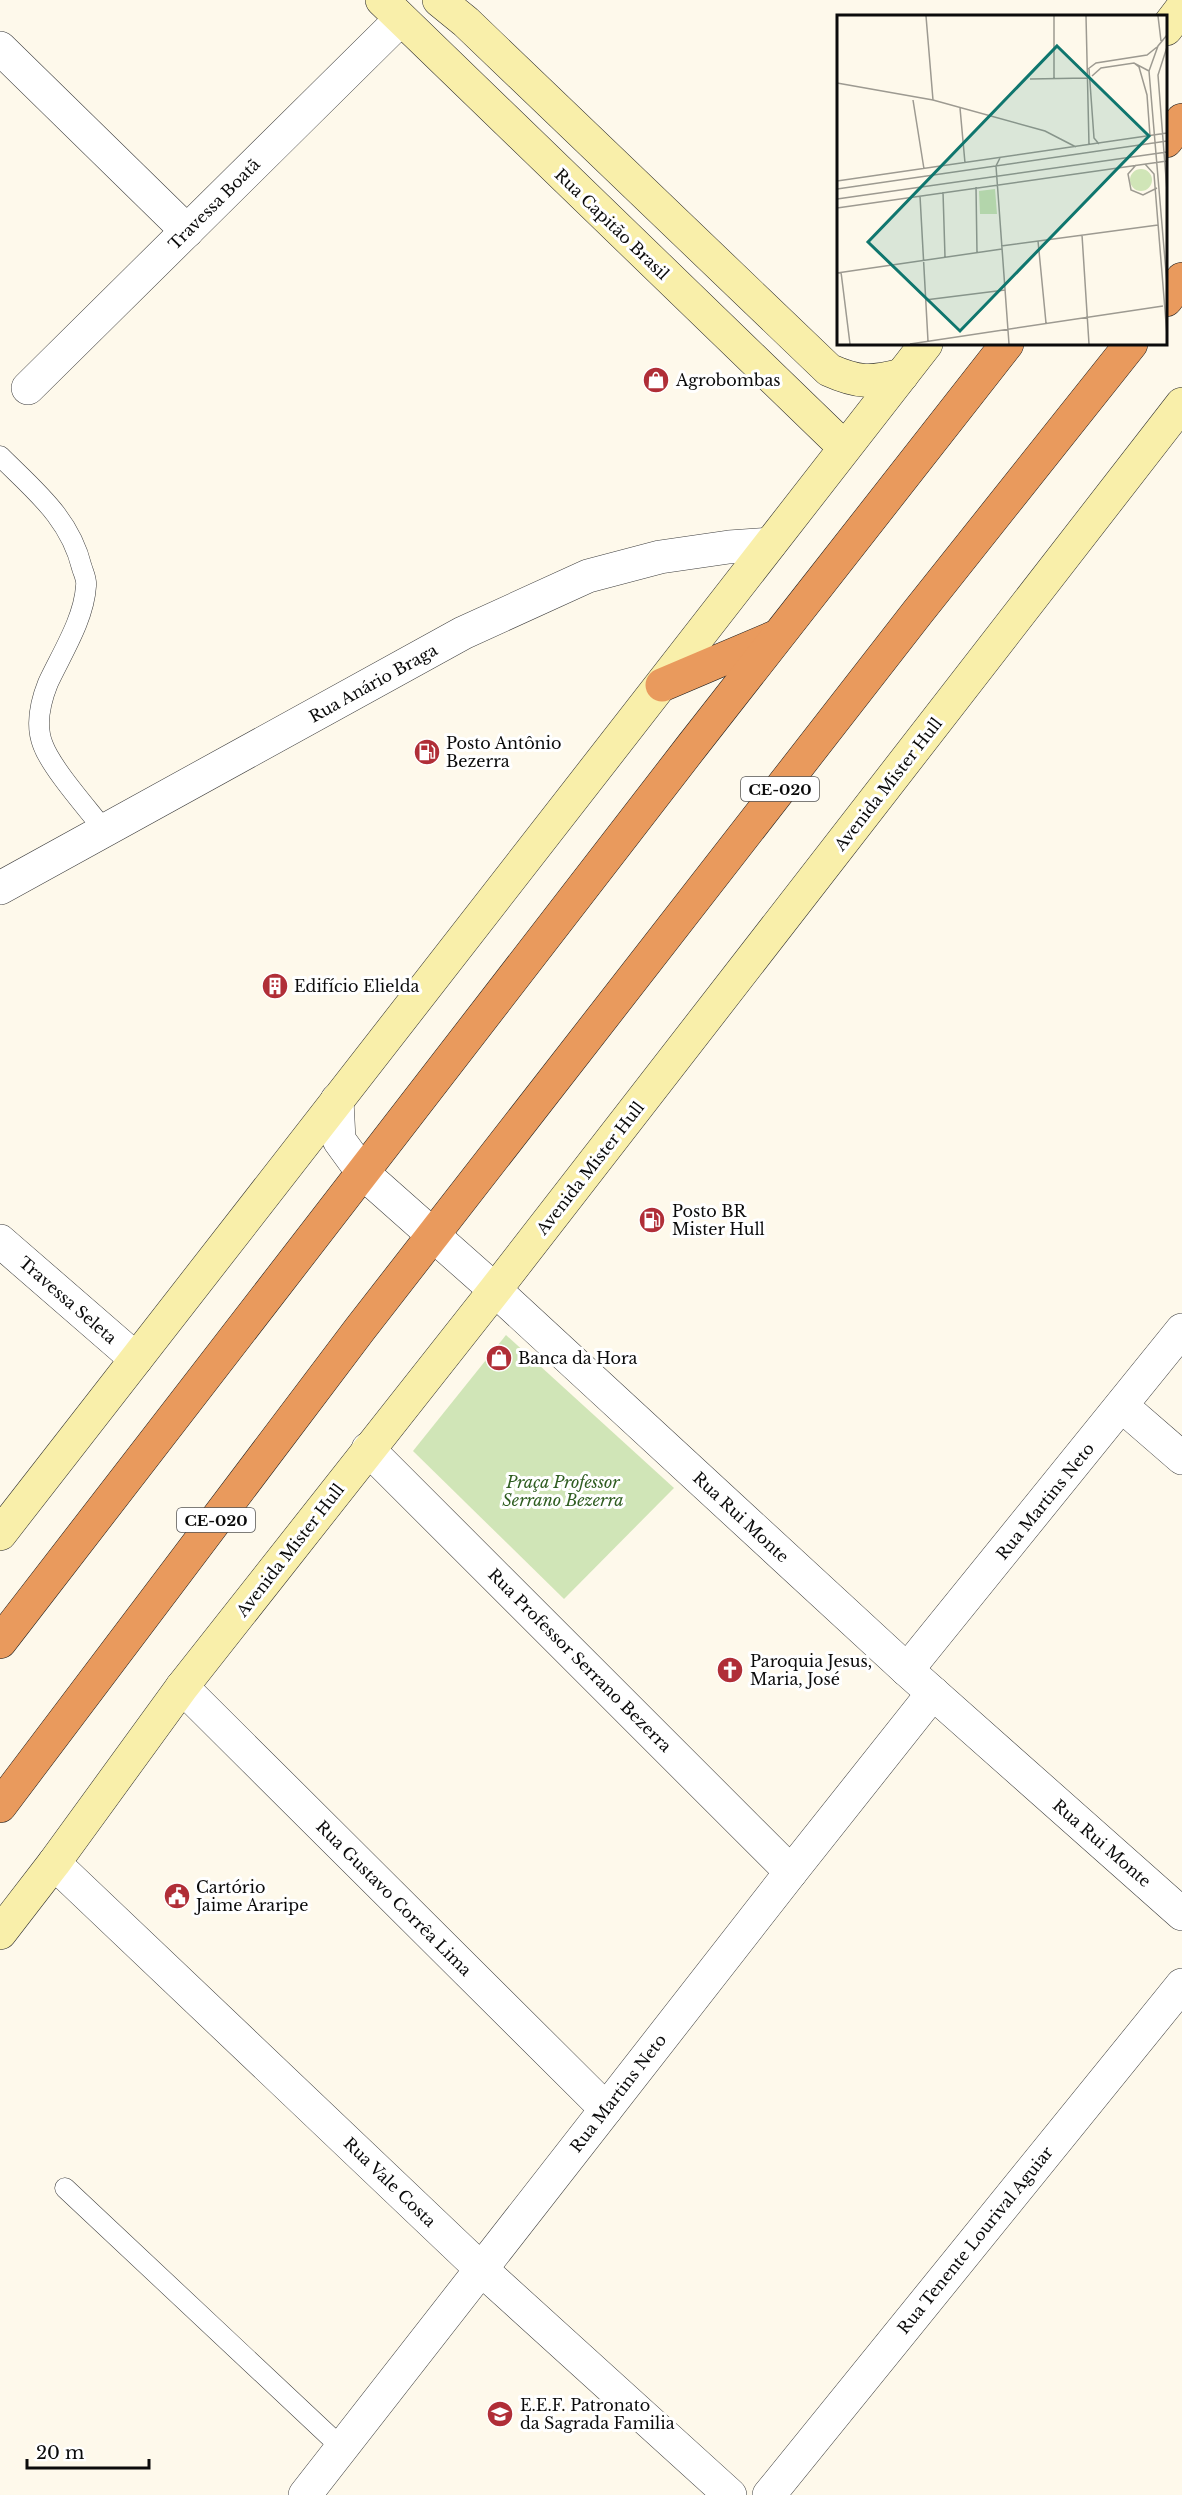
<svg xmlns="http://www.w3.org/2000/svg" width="1182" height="2495" font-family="'Libre Baskerville',serif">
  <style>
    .green { fill: #d0e5b7 }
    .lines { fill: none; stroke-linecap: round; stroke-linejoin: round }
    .lane-casing { stroke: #3e3e3e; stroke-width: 21 }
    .street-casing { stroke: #3e3e3e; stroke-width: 34 }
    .secondary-casing { stroke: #2d2d2d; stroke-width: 34 }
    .highway-casing { stroke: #1c1c1c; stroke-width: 34 }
    .lane { stroke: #fff; stroke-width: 20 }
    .street { stroke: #fff; stroke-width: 33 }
    .secondary { stroke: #f9efaa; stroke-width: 33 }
    .highway { stroke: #e99a5d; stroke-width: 33 }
    .labels { text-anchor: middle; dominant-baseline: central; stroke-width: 6; stroke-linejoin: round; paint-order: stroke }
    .shield { fill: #fff; stroke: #545454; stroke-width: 1.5 }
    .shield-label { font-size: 15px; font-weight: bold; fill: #0b0b0b }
    .street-label { font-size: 16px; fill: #0b0b0b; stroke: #fff }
    .poi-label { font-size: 16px; fill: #0b0b0b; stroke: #fff; text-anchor: start }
    .park-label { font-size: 16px; font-style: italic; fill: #2f5d21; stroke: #fff }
    .inset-road { fill: none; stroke: #9d9a91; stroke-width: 1.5 }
    .view { fill: #0f766e; fill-opacity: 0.15; stroke: #0f766e; stroke-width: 3 }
    .inset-edge { fill: none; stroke: #0b0b0b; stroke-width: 3 }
  </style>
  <rect width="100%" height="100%" fill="#fef9eb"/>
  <polygon class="green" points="506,1335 674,1488 564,1599 413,1451"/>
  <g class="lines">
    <defs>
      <g id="lane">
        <path d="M0,456C35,491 70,518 82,568C84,574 87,580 86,586C84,619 62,653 48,683C40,703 35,725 43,745C52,769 88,809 104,830"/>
        <polyline points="65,2188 342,2448"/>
      </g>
      <g id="street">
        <polyline points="0,48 187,231"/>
        <polyline points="28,388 400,20"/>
        <polyline points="0,888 463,633 588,576 660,557 729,547 770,544"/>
        <polyline points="337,1100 339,1140 363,1173 495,1290 907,1670 1182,1914"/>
        <polyline points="0,1241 136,1359"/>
        <polyline points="1122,1406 1182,1458"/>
        <polyline points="368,1449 791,1872"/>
        <polyline points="907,1670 1182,1330"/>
        <polyline points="182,1687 606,2109"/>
        <polyline points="54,1863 481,2269 730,2495"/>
        <polyline points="305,2495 791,1872 933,1693"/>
        <polyline points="769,2495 1182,1985"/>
      </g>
      <g id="secondary">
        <polyline points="382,0 844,447"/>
        <path d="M439,0L466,22L829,370C858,383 871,383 902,375"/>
        <polyline points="1166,29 1182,8"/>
        <polyline points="0,1534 926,344"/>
        <polyline points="0,1933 54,1863 182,1687 495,1290 1182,404"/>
      </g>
      <g id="highway">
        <polyline points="1166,141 1182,120"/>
        <polyline points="1166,300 1182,279"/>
        <polyline points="662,685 775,637"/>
        <polyline points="0,1642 692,746 1007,344"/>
        <polyline points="0,1806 360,1329 917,613 1131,344"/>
      </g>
    </defs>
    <use href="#lane" class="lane-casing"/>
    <use href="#street" class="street-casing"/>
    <use href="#secondary" class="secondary-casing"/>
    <use href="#highway" class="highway-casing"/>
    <use href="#lane" class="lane"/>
    <use href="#street" class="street"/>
    <use href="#secondary" class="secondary"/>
    <use href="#highway" class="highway"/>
  </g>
  <defs>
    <symbol id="shop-disc" viewBox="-11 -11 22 22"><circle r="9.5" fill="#b02e37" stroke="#fff"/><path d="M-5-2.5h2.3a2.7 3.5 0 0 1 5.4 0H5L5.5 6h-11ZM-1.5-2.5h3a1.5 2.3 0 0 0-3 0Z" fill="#fff"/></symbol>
    <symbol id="fuel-disc" viewBox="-11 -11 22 22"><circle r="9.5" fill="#b02e37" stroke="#fff"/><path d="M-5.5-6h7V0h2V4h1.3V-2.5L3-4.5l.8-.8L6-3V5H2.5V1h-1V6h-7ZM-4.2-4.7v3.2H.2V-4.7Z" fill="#fff"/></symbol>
    <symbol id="building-disc" viewBox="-11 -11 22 22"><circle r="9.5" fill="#b02e37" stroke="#fff"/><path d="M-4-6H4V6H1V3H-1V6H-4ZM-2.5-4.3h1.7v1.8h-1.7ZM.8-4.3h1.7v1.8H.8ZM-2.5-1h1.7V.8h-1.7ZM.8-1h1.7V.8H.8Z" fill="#fff"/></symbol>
    <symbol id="church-disc" viewBox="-11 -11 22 22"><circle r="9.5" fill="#b02e37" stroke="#fff"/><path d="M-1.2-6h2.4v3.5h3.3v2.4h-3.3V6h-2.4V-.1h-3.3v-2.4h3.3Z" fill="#fff"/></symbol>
    <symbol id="civic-disc" viewBox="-11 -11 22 22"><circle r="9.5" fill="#b02e37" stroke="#fff"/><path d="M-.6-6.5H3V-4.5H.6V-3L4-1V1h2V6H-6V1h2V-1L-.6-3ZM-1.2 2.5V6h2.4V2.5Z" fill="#fff"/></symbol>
    <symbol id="school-disc" viewBox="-11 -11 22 22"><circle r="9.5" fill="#b02e37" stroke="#fff"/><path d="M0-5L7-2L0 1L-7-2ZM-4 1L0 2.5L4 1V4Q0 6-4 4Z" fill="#fff"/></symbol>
  </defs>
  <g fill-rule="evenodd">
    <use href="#shop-disc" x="641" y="365" width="30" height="30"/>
    <use href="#fuel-disc" x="412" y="737" width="30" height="30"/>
    <use href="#building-disc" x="260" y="971" width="30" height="30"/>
    <use href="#fuel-disc" x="637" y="1205" width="30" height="30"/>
    <use href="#shop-disc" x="484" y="1343" width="30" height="30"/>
    <use href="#church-disc" x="715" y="1655" width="30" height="30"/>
    <use href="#civic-disc" x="162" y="1881" width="30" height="30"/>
    <use href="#school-disc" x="485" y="2399" width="30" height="30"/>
  </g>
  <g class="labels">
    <g class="shield">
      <rect x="741" y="777" width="78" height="24" rx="4.5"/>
      <rect x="177" y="1508" width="78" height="24" rx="4.5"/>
    </g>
    <g class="shield-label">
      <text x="780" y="789">CE-020</text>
      <text x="216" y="1520">CE-020</text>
    </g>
    <g class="street-label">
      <text transform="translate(214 204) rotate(-45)">Travessa Boatã</text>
      <text transform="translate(612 224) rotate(44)">Rua Capitão Brasil</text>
      <text transform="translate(373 683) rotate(-29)">Rua Anário Braga</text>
      <text transform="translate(888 784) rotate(-52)">Avenida Mister Hull</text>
      <text transform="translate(590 1168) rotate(-52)">Avenida Mister Hull</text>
      <text transform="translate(68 1300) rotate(41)">Travessa Seleta</text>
      <text transform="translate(1045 1501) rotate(-51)">Rua Martins Neto</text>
      <text transform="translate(741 1517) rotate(43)">Rua Rui Monte</text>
      <text transform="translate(290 1550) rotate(-52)">Avenida Mister Hull</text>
      <text transform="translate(580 1660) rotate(45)">Rua Professor Serrano Bezerra</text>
      <text transform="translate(1102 1843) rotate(41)">Rua Rui Monte</text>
      <text transform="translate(394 1898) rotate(45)">Rua Gustavo Corrêa Lima</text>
      <text transform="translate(618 2093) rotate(-52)">Rua Martins Neto</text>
      <text transform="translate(390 2182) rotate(44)">Rua Vale Costa</text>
      <text transform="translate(975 2240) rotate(-51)">Rua Tenente Lourival Aguiar</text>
    </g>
    <g class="poi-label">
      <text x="676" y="380">Agrobombas</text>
      <text x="446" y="743">Posto Antônio<tspan x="446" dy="18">Bezerra</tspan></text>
      <text x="294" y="986">Edifício Elielda</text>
      <text x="672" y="1211">Posto BR<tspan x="672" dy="18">Mister Hull</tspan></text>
      <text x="518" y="1358">Banca da Hora</text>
      <text x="750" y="1661">Paroquia Jesus,<tspan x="750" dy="18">Maria, José</tspan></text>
      <text x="196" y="1887">Cartório<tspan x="196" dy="18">Jaime Araripe</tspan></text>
      <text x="520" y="2405">E.E.F. Patronato<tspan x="520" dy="18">da Sagrada Familia</tspan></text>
    </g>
    <g class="park-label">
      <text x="563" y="1482">Praça Professor<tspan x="563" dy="18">Serrano Bezerra</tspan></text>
    </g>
  </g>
  <g transform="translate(837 15)">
    <rect width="330" height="330" fill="#fef9eb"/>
    <path d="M293 165a11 11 0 1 1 22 0a11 11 0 1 1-22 0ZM158,174L160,199H143L142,176Z" fill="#d0e5b7"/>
    <path class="inset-road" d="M89,1L96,85M217,1V63M249,1L252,130M321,1L324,26M330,20L321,31L312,56L330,269M330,32L321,60L330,176M297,48L302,52L310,80L313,121M251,54L259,48L310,40L320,32M252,54L257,123L262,129M255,61L264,53L297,48L312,56M193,64L251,63M0,68L96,85L208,116L239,132M76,85L87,154M123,93L128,148M163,143L159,151L172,329M308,149L317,159L330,320M299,150L291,159L294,175L306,180L320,173M0,166L330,118M139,172L140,238M0,174L330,126M106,177L108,242M83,181L91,326M0,184L330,137M0,193L330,146M245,220L252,329M201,226L209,308M164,231L321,210M4,257L13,329M0,258L165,234M88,285L168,275M73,329L326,291"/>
    <path class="view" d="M220,31L312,121L123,316L31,227Z"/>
    <rect width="330" height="330" class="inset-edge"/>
  </g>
  <path d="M27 2459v9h122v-9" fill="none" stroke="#0b0b0b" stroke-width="3"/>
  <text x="36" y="2459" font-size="18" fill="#0b0b0b" stroke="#ffffff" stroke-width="4.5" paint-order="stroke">20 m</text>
</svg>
